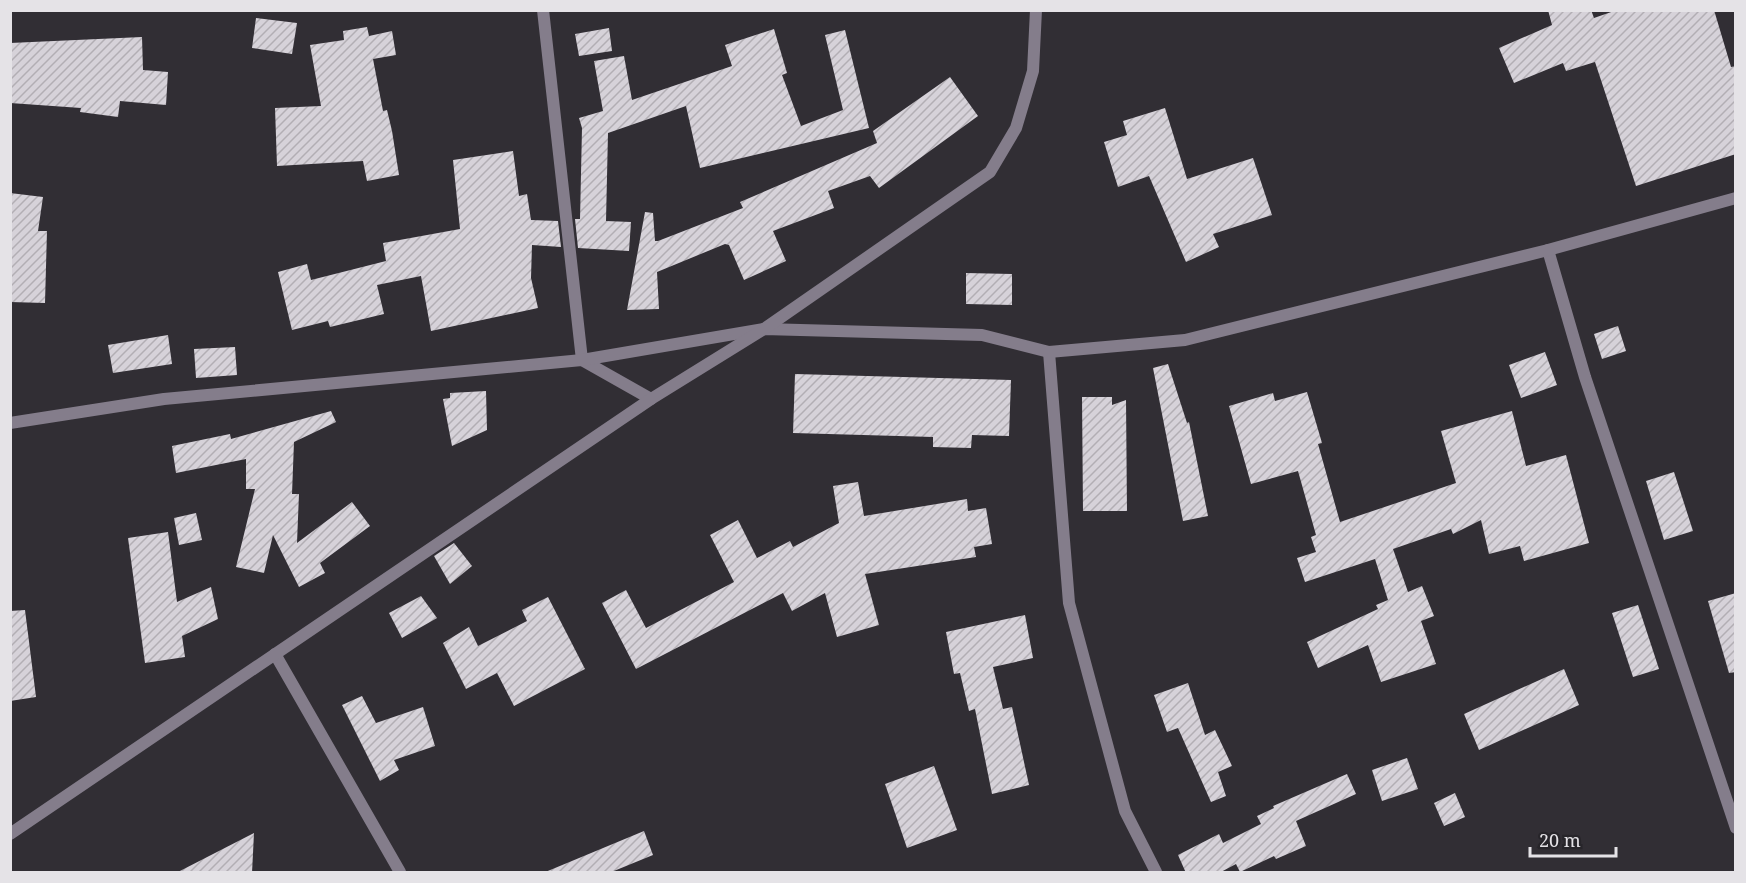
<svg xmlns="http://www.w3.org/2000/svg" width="1746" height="883" font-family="'Noto Serif',serif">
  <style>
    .building { fill: url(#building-hatch) }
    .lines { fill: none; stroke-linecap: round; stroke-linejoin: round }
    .street { stroke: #847d8b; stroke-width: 12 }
  </style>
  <defs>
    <pattern id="building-hatch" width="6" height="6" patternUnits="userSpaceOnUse" patternTransform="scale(1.5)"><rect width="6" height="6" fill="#d6d2d9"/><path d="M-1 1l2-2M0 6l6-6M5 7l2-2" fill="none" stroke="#b2aeb4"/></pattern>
  </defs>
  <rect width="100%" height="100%" fill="#312e34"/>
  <g class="building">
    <polygon points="1548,10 1591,10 1594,18 1617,10 1714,10 1731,67 1736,66 1736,154 1636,186 1595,62 1566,71 1563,63 1514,83 1499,48 1552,25"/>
    <polygon points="256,18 297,23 292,54 252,48"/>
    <polygon points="367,27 369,36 392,31 396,55 373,59 383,111 387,110 392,131 399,175 367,181 363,161 277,166 275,108 321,106 310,45 344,40 343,31"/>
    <polygon points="609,28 612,51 579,56 575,34"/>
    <polygon points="774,29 787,73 782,75 801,126 843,110 825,35 845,30 869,128 700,168 686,106 608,133 606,221 631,222 629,251 578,248 575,219 580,219 582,128 579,118 603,111 594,61 624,56 632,100 732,66 725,45"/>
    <polygon points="142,37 143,70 168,72 166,105 120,101 118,117 80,112 81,108 10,103 10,43"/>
    <polygon points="950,77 978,116 879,188 870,176 828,191 834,208 773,231 786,261 744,280 729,245 725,244 657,272 659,309 627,310 645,212 653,213 655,241 658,241 743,208 740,202 877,143 873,131"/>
    <polygon points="1165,108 1187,179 1253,158 1272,215 1213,234 1219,247 1186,262 1149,176 1118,187 1104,142 1127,135 1123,121"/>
    <polygon points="513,151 519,196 527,194 531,220 558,221 561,247 532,245 531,278 538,308 431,331 421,276 377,285 384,314 330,327 328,321 292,330 278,272 307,264 311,280 386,261 383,243 460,229 453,160"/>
    <polygon points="10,193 43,197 38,231 47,231 45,303 10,302"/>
    <polygon points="966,273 1012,274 1012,305 966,304"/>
    <polygon points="1618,326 1626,351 1602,359 1594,334"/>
    <polygon points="168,335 172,364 113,373 108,345"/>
    <polygon points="235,347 237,375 196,378 194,349"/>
    <polygon points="1545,352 1557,385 1521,398 1509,365"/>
    <polygon points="1168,364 1187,423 1189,422 1208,516 1183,521 1153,368"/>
    <polygon points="795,374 1011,380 1009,436 972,435 971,448 933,447 933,437 793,433"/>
    <polygon points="486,391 487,430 452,446 443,399 450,398 450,393"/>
    <polygon points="1307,392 1322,443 1318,444 1340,522 1456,483 1441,431 1512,411 1526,466 1566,455 1589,543 1524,561 1520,546 1489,554 1481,520 1453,534 1451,529 1393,549 1408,592 1422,586 1434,616 1421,621 1436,664 1381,682 1368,645 1318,668 1307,642 1378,609 1376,605 1388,600 1375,559 1305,582 1297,558 1316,552 1311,537 1316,535 1298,471 1251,484 1229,406 1273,393 1275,401"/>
    <polygon points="1082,397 1112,397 1112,405 1126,400 1127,511 1083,511"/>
    <polygon points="331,411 336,422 294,442 292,494 299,494 297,543 352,502 370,526 320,563 325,573 299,587 273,535 264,573 236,567 255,489 246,489 246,459 176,473 172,446 230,434 231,439"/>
    <polygon points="1674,472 1693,531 1664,540 1646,481"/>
    <polygon points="858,482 864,516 967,499 968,511 986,508 992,544 974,547 976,557 865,574 879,625 837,637 825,593 792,611 783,593 636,669 602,603 626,590 646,628 734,582 710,535 738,520 757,558 790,541 793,547 839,523 833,486"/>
    <polygon points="196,513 202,540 179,545 174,518"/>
    <polygon points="168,532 177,602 211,587 218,619 182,636 185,657 145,663 128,538"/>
    <polygon points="454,543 472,566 450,584 434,556"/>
    <polygon points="1736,593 1736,672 1729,673 1708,601"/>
    <polygon points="421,596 437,618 402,638 389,613"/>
    <polygon points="548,597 585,669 514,706 497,673 466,689 443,643 469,627 478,646 527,621 522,610"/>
    <polygon points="1638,605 1659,669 1633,677 1612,613"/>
    <polygon points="25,610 36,697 10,701 10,611"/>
    <polygon points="1025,615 1033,658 993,667 1003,709 1012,707 1029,785 992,794 975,709 969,711 960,673 954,674 946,632"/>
    <polygon points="1564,669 1579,705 1479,750 1464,714"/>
    <polygon points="1188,683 1205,735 1215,730 1232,766 1218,772 1226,796 1211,802 1178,728 1167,732 1154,695"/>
    <polygon points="362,696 376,723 423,707 435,746 394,760 399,770 380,781 342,705"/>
    <polygon points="1407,758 1418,789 1382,801 1372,770"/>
    <polygon points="934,766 957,830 907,848 885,784"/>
    <polygon points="1347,774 1356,794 1296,821 1306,846 1276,859 1274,856 1240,872 1236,864 1219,873 1186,873 1178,855 1219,834 1223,843 1261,824 1257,816 1274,808 1273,806"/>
    <polygon points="1455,793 1465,817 1444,826 1434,803"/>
    <polygon points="644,831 653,855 609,873 543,873"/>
    <polygon points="254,833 252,873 176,873"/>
  </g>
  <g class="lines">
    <g class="street">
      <polyline points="543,10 582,360 651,399"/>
      <polyline points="1548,250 1585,377 1736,828"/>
      <polyline points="1049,352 1069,603 1125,811 1156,872"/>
      <polyline points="10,423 164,399 582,360 764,329 982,335 1049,352 1185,340 1548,250 1736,198"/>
      <polyline points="275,654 400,872"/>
      <polyline points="10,834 651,399 764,329 990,172 1016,128 1033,71 1036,10"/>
    </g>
  </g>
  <rect width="1746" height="883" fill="none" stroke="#e5e3e7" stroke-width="24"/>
  <path d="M1530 847v9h86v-9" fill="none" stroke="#e5e3e7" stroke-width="3"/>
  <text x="1539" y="847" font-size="18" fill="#e5e3e7" stroke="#27252a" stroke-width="4.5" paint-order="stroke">20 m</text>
</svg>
